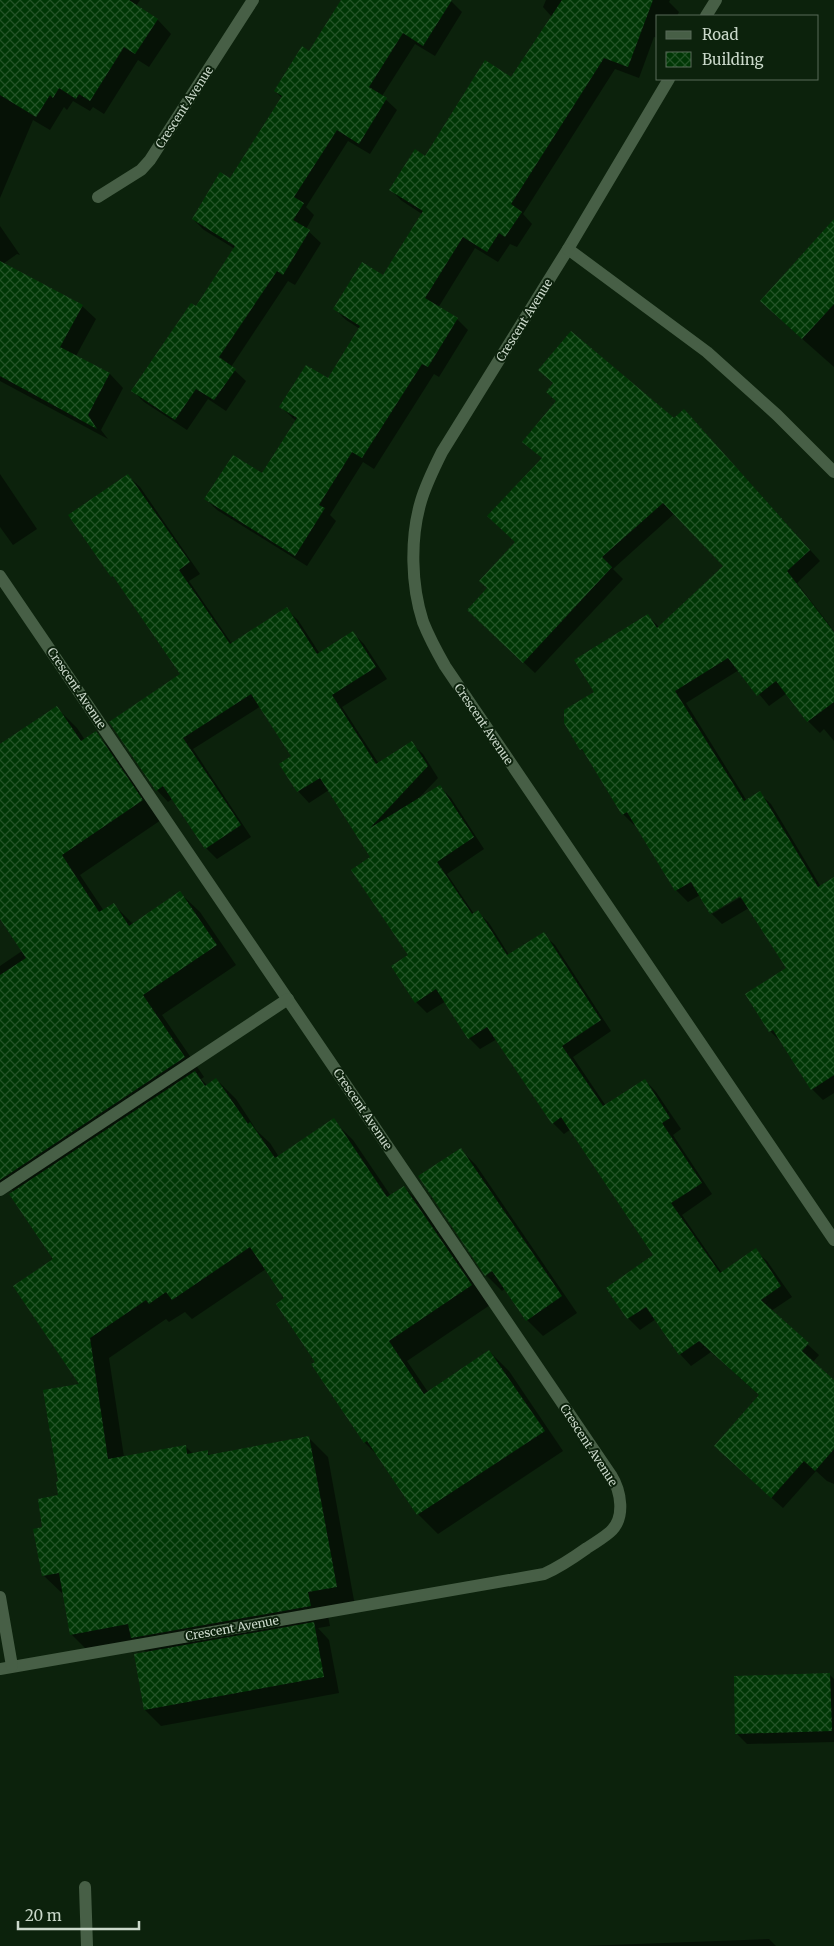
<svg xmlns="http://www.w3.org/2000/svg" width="834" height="1946" font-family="Merriweather,serif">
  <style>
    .shadow { fill: #0007; fill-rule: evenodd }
    .building { fill: url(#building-cross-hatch) }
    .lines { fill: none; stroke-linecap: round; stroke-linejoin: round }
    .lane { stroke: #475f46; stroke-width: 12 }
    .street { stroke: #475f46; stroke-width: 12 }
    .labels { text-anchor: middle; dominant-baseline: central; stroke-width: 4; stroke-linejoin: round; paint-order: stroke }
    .street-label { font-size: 12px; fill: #cad8ca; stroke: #0c220c }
  </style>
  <defs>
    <pattern id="building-cross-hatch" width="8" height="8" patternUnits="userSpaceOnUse" patternTransform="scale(1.25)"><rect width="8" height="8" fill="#003705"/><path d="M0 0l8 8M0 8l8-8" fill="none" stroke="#245328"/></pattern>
  </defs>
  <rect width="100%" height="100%" fill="#0c220c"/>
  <g class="shadow">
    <polygon points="29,0 140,0 136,6 158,20 171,34 149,67 138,60 104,114 93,107 90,111 73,101 67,110 64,107 50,130 33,120 0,198 0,8"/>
    <polygon points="342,0 450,0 462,12 435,56 415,44 382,96 397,110 370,154 348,141 306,207 314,215 306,229 321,243 295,285 288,281 231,367 246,381 226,411 208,399 187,430 144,402 133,391 196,308 235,249 204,230 193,219 230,180 282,98 275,91 310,52"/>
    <polygon points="546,0 670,0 669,2 679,12 677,16 658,16 658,38 654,37 639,78 615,69 523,214 532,224 517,247 510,244 498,262 475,248 438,308 457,319 468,330 439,377 434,374 374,469 363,462 330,515 336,521 307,566 217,510 206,499 262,475 296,421 281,407 328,380 360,329 346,320 335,309 384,277 422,214 402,201 391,190 512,79 552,17 543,7"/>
    <polygon points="834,221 834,367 773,313"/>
    <polygon points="0,226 20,255 17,254 3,264 82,306 96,319 76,356 110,374 123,388 101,430 108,439 0,381"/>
    <path d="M674,420L695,422L820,561L797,583L834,631V741L824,729L820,733L808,721L787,693L769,706L739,670L686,703L747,801L759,793L771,804L821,887L834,893V1093L823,1100L812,1089L782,1043L770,1031L747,994L788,968L749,908L722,924L711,913L700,895L688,902L676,890L636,824L634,825L623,814L587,755L581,749L596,692L648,616L659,627L724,566L675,513L613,569L623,579L535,673L480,621L489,588L516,542L543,459L524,442ZM745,891L746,894L712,914V911Z"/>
    <polygon points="0,474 37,529 13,545 0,527"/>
    <polygon points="128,476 140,487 200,574 189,581 232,644 286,609 298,620 320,654 353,633 364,644 387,679 342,707 379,764 411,743 423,754 438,778 418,799 440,787 451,798 484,849 447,874 474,914 478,912 489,923 509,955 543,934 555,945 611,1031 573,1057 606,1106 645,1080 656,1092 681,1129 673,1135 712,1194 682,1215 722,1273 755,1250 767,1261 792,1297 771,1311 819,1355 813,1362 834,1381 834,1484 827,1481 816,1471 783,1508 726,1457 760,1396 711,1352 691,1366 680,1354 656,1319 640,1330 628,1318 607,1288 655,1255 571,1129 564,1134 553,1123 497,1039 480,1049 469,1038 446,1001 427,1013 416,1002 410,956 372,857 329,790 309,803 298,791 280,764 293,756 261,706 193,749 251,837 217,859 206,848 173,798 168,802 157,790 111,722 181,675 120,583 112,576"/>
    <polygon points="57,708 77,728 85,740 95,733 115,752 161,820 80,875 104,911 113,904 133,924 180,893 200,912 236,965 162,1015 204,1077 201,1079 207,1085 216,1079 236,1099 257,1131 270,1143 279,1157 333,1120 353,1140 391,1196 404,1187 424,1207 490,1305 407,1361 428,1392 489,1351 509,1371 563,1451 438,1534 418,1514 381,1459 365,1443 313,1365 316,1362 286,1299 266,1269 192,1319 185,1312 169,1322 166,1319 109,1358 124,1457 185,1446 193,1454 207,1452 211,1456 309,1438 328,1457 355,1606 327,1611 330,1626 318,1628 329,1640 339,1693 161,1726 145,1710 147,1653 140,1645 91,1654 71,1634 64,1595 43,1575 44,1527 60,1496 60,1482 81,1385 55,1259 14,1192 11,1189 0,1196 0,966 22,951 0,917 0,746"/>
    <polygon points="460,1149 476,1165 577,1313 543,1336 527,1320 506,1288 502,1291 486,1275"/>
    <polygon points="830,1675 834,1679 834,1742 747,1744 736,1733"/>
    <polygon points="769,1939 776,1946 583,1946"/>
  </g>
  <g class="building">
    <polygon points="0,0 129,0 158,19 135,54 124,47 90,101 79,94 76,99 59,88 53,98 50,95 36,117 0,95"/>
    <polygon points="341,0 452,0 423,46 403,33 369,87 387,98 359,144 337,130 294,197 304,203 293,220 310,230 283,275 277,271 219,357 236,369 214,400 196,389 175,420 131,391 191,303 196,306 235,246 192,219 220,172 230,178 282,96 274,91 302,46 309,51"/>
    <polygon points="562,0 653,0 628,67 604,58 511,204 522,212 505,237 499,233 487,252 463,237 425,298 458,318 428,367 422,364 362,458 352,452 319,505 325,508 295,556 204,499 233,455 262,473 297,418 279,407 306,365 328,378 360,326 333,309 362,262 383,275 423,211 389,190 415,149 425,156 485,60 511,77"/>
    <polygon points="834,219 834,304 802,339 760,301"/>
    <polygon points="0,261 83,305 60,347 110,373 88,415 97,429 0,376"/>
    <polygon points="571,331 674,418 684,409 810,550 787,571 834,632 834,702 807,722 776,681 757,696 728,658 675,691 744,801 760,791 818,887 834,877 834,1075 811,1090 773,1030 769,1032 745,994 786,968 740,896 710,914 691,882 675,891 627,812 622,815 582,749 580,750 564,723 564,710 594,692 574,660 648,614 657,628 723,566 663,503 602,557 612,567 523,663 467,610 487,588 479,581 515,542 487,516 542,458 522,442 556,401 546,392 553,383 538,370"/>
    <polygon points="128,474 190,562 179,570 230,644 287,607 317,654 353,631 376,667 332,695 376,764 412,741 428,766 370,828 440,785 474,837 437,862 472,914 478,910 507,955 544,932 601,1020 562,1046 603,1106 645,1079 670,1118 662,1123 702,1183 671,1203 720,1273 756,1248 781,1286 761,1300 809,1343 802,1351 834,1380 834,1449 815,1471 804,1461 771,1498 714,1446 759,1395 699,1341 679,1355 646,1307 627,1319 606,1288 653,1255 561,1117 552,1124 487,1027 468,1039 436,989 415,1003 391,966 408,955 351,870 370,857 320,778 297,792 279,764 291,756 251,694 183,738 241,825 205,849 163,786 156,791 109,722 180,674 113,576 111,577 68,515"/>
    <polygon points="57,706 81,741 96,731 143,800 62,855 99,912 114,903 129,926 180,891 217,945 143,995 185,1057 0,1180 0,975 26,958 0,919 0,744"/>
    <polygon points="195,1071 205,1086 216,1078 248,1124 250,1122 275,1158 334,1118 387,1197 404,1186 472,1285 389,1341 424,1394 489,1350 545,1431 417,1515 367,1441 364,1443 311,1364 315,1362 276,1304 284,1298 250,1247 172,1300 166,1292 149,1304 146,1300 90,1338 108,1459 186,1445 187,1454 208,1450 208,1455 309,1436 337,1587 308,1592 311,1606 131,1638 128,1624 70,1635 59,1573 42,1576 33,1529 42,1527 38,1499 58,1495 56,1482 58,1481 43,1390 79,1384 13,1286 53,1259 9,1194"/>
    <polygon points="461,1148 562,1296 526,1321 492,1271 485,1276 418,1176"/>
    <polygon points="314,1622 324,1677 144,1710 134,1654"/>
    <polygon points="830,1673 832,1731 735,1734 734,1676"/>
  </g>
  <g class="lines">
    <polyline class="lane" points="85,1887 87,1946"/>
    <g class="street">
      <polyline points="706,16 716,0"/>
      <path d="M669,79L568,249L442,452C434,468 426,484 421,501C410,538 411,585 423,622C429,637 437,652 445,666L834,1240"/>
      <polyline points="98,197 141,170 150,160 253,0"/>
      <polyline points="568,249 707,352 777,415 834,472"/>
      <path d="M0,576L611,1475C621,1491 626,1518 610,1532C603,1538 595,1543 587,1548C573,1558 560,1567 544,1574L0,1669"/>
      <polyline points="0,1190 288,999"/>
      <polyline points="0,1597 12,1666"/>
    </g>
  </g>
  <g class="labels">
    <g class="street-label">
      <text transform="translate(184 107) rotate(-57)">Crescent Avenue</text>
      <text transform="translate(524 320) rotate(-58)">Crescent Avenue</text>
      <text transform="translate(77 688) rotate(56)">Crescent Avenue</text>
      <text transform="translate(484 724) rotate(56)">Crescent Avenue</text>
      <text transform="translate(363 1109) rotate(56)">Crescent Avenue</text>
      <text transform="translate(589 1445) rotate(57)">Crescent Avenue</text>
      <text transform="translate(232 1628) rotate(-10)">Crescent Avenue</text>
    </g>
  </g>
  <rect x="656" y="15" width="162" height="65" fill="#0c220c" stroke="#586b58"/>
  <rect x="666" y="31" width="25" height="8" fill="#475f46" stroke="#586b58"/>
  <text x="702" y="40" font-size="15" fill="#cad8ca">Road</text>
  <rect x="666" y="52" width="25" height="15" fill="url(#building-cross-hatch)" stroke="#586b58"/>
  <text x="702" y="65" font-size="15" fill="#cad8ca">Building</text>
  <path d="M18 1921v8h121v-8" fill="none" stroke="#cad8ca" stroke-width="2.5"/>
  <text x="25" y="1921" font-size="15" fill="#cad8ca" stroke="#0c220c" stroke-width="4" paint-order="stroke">20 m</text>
</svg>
